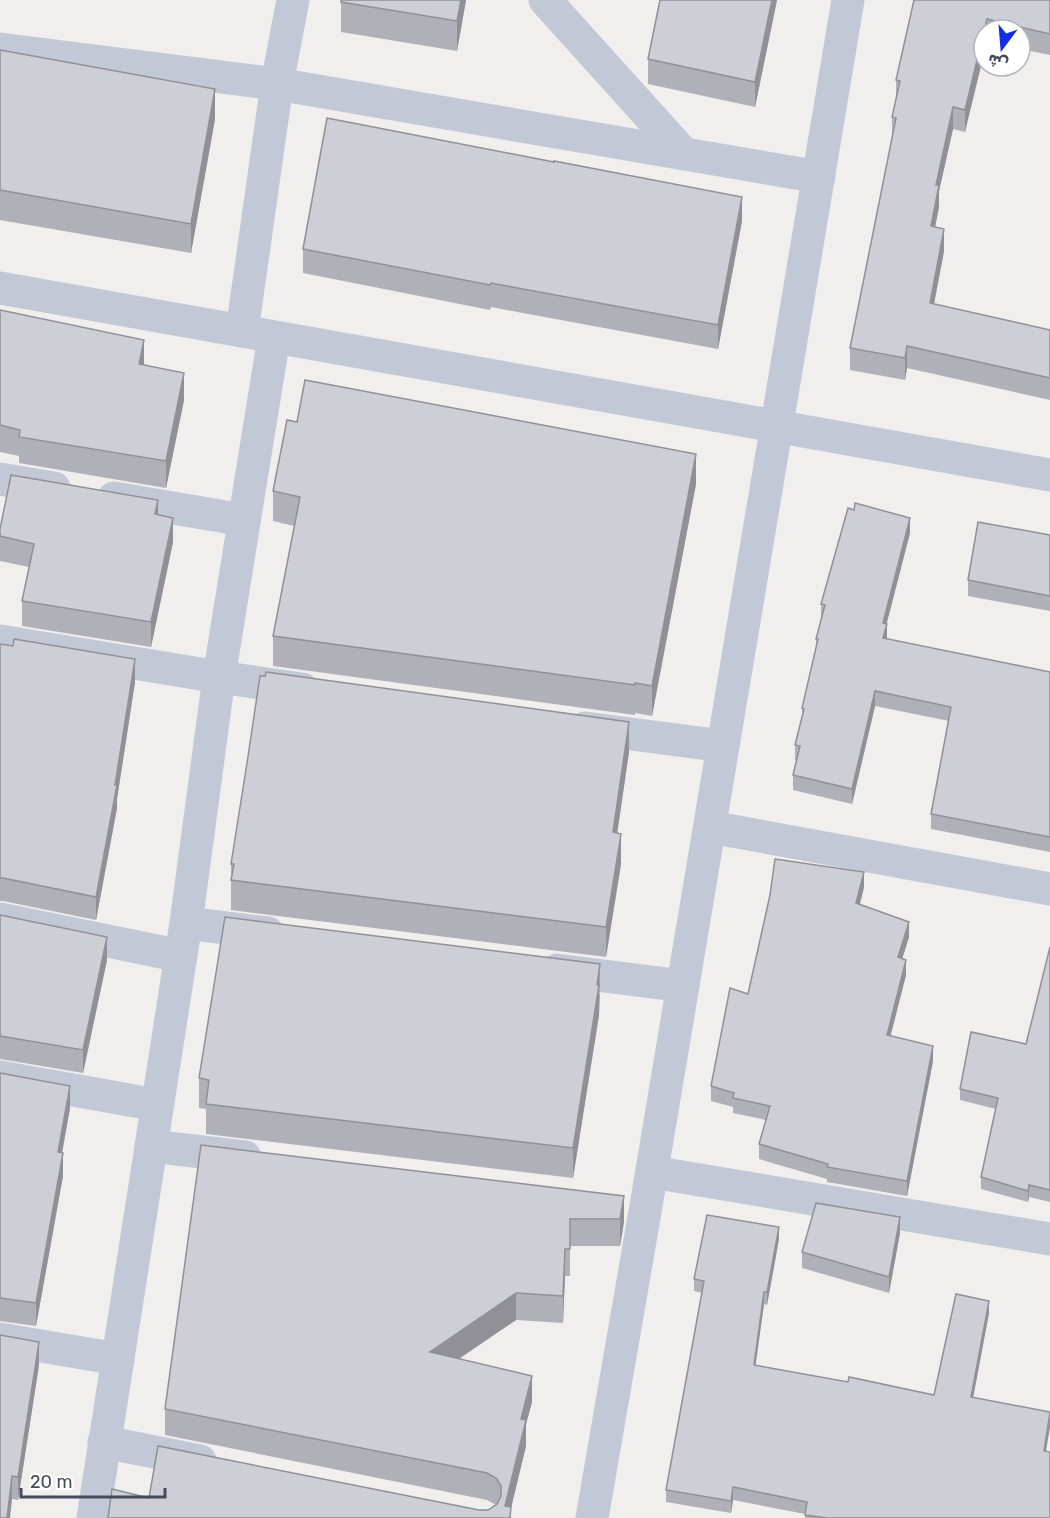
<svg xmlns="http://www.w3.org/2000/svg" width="1050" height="1518" font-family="Rubik,Cairo,sans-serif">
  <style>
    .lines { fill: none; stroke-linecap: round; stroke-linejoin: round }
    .pedestrian { stroke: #c3c8d6; stroke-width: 33 }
    .minor { stroke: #c3c8d6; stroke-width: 33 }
    .wall { fill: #b0b1b8 }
    .shaded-wall { fill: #909096 }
    .building { fill: #cdced6; stroke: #909096; stroke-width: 1.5 }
  </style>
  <rect width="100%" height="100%" fill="#f1eeee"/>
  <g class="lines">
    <polyline class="pedestrian" points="545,0 684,154"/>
    <g class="minor">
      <polyline points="0,49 277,84 819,177"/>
      <polyline points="0,288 1050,475"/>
      <polyline points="242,331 277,84 293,0"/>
      <polyline points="0,479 54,488"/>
      <polyline points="114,498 244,520"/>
      <polyline points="0,641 219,677 302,689"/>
      <polyline points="585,728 723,746"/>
      <polyline points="710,827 1050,889"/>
      <polyline points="0,919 181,956"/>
      <polyline points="186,923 268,933"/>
      <polyline points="557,970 683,986"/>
      <polyline points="0,1077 157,1105"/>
      <polyline points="151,1146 245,1157"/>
      <polyline points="652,1172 1050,1239"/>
      <polyline points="0,1339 118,1359"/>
      <polyline points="104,1442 200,1461"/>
      <polyline points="93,1518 186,923 219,677 274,337"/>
      <polyline points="592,1518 646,1206 848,0"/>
    </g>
  </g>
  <g class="wall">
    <polygon points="341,0 466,0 457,51 341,32"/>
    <polygon points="777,0 755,107 648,84 648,59"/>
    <polygon points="914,0 1050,0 1050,55 1020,49 1020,30 984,30 965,132 953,129 939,191 939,207 935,227 944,251 934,304 1050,330 1050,400 907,368 905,380 850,370 850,348 892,139 892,117 896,100 896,80"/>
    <polygon points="0,50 215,119 191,253 0,220"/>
    <polygon points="742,221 718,349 491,307 490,310 303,273 303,249"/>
    <polygon points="0,310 144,365 184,400 166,488 19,463 19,456 0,452"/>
    <polygon points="696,484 652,716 635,713 635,715 273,666 273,636 294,526 273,521 273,491"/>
    <polygon points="854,510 910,533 886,624 887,639 1050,672 1050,852 931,829 931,814 949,721 875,706 852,804 793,790 793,775 797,760 795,760 795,745 802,720 802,708 816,647 816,639 821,619 821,604"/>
    <polygon points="158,515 173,542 151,647 22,626 22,601 29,567 0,561 0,529"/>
    <polygon points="1050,535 1050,611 968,596 968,580"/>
    <polygon points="0,644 135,682 117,799 117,808 96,920 3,901 0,901"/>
    <polygon points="629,752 617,833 621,864 606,957 231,910 231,864"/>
    <polygon points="864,887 860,904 909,937 902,959 906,975 890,1036 933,1061 907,1196 827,1182 827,1179 759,1159 759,1144 766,1120 733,1113 733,1107 711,1101 711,1086 748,994"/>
    <polygon points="0,915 107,960 83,1073 0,1059"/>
    <polygon points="1050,947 1050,1202 1029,1197 1028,1202 981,1189 981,1177 996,1109 960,1100 960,1089 1026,1044"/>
    <polygon points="600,994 599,1015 573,1178 206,1134 206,1109 199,1108 199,1078"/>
    <polygon points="0,1073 70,1108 62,1153 63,1176 36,1326 0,1321"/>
    <polygon points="201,1145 624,1196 624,1222 620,1246 570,1246 570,1276 565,1276 563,1323 516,1320 459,1359 532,1402 526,1424 526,1446 511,1508 511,1518 149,1498 479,1510 488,1510 496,1505 487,1500 165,1435 165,1409"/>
    <polygon points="900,1233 889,1293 802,1268 802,1252"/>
    <polygon points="779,1239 767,1305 764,1304 755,1365 848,1382 934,1395 989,1313 973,1397 1046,1451 1050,1518 805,1518 805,1514 733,1500 731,1513 666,1502 666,1490 702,1293 694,1291 694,1279"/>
    <polygon points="39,1365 18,1500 12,1499 0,1518"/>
  </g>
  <g class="shaded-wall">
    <polygon points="461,0 466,0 457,51 457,21"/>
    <polygon points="772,0 777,0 755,107 755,82"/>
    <polygon points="984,32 984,54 965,132 965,110"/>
    <polygon points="215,89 215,119 191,253 191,224"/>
    <polygon points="953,107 953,129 939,191 939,207 931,248 931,226 936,185"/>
    <polygon points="742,197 742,221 718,349 718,325"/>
    <polygon points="944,229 944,251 930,325 930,303"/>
    <polygon points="144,340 144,367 139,364"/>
    <polygon points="907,346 907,368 905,380 905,358"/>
    <polygon points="184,373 184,400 166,488 166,461"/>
    <polygon points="696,454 696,484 652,716 652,686"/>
    <polygon points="158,500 158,525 155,514"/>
    <polygon points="173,518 173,542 151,647 151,622"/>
    <polygon points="910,518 910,533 883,638 883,623"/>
    <polygon points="887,624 887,639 883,638"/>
    <polygon points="135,659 135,682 117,799 117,808 96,920 96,897"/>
    <polygon points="875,691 875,706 852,804 852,789"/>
    <polygon points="629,722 629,752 613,862 613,832"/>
    <polygon points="621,834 621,864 606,957 606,927"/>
    <polygon points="864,872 864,887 856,918 856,903"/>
    <polygon points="909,922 909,937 898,972 898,957"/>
    <polygon points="107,937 107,960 83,1073 83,1050"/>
    <polygon points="906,960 906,975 887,1050 887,1035"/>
    <polygon points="600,964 599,1015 573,1178 573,1148"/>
    <polygon points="933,1046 933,1061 907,1196 907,1181"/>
    <polygon points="70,1086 70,1108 58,1175 58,1152"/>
    <polygon points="63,1153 63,1176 36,1326 36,1303"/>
    <polygon points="1029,1185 1029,1197 1028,1202 1028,1191"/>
    <polygon points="624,1196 624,1222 620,1246 620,1219"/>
    <polygon points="900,1217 900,1233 889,1293 889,1277"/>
    <polygon points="779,1227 779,1239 767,1305 767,1292"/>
    <polygon points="565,1249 565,1276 563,1323 563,1296"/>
    <polygon points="764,1292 764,1304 754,1377 754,1365"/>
    <polygon points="516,1293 516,1320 430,1378 430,1352"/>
    <polygon points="989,1301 989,1313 971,1409 971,1397"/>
    <polygon points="39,1342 39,1365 18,1500 18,1477"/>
    <polygon points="532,1376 532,1402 526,1424 526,1446 511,1508 511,1518 510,1518 505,1506 521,1419"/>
    <polygon points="1050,1415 1050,1427 1044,1463 1044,1451"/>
    <polygon points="12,1476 12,1499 10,1518 7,1518"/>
    <polygon points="733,1487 733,1500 731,1513 731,1501"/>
  </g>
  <g class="building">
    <polygon points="341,0 461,0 457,21 341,2"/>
    <polygon points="660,0 772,0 755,82 648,59"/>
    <polygon points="914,0 1050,0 1050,34 987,19 965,110 953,107 936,185 939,185 931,226 944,229 930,303 1050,330 1050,378 907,346 905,358 850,348 896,118 892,117 900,81 896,80"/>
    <polygon points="0,50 215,89 191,224 0,190"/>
    <polygon points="327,118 554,162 554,161 742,197 718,325 491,283 490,285 303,249"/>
    <polygon points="0,310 144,340 139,364 184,373 166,461 19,437 20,430 0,425"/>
    <polygon points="305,380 696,454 652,686 635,683 635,685 273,636 300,497 273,491 287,420 297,422"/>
    <polygon points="11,475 158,500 155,514 173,518 151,622 22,601 34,544 0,536 0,529"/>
    <polygon points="855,503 910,518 883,623 887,624 883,638 1050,672 1050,837 931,814 951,707 875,691 852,789 793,775 800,746 795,745 804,709 802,708 818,639 816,639 825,605 821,604 848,508 854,510"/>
    <polygon points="978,522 1050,535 1050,596 968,580"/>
    <polygon points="14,639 135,659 115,785 117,785 96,897 3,878 0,878 0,644 13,646"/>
    <polygon points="266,672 629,722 613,832 621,834 606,927 231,880 234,864 231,864 247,763 260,676 265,676"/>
    <polygon points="775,859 864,872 856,903 909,922 898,957 906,960 887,1035 933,1046 907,1181 827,1167 828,1164 759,1144 770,1106 733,1098 734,1093 711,1086 730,988 748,994 770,895"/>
    <polygon points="0,915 107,937 83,1050 0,1036"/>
    <polygon points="225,917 600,964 597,985 599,985 573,1148 206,1104 209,1080 199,1078"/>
    <polygon points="1050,947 1050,1190 1029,1185 1028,1191 981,1177 998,1098 960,1089 971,1032 1026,1044"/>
    <polygon points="0,1073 70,1086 58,1152 63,1153 36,1303 0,1298"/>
    <polygon points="201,1145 624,1196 620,1219 570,1219 570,1249 565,1249 563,1296 516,1293 430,1352 532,1376 521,1419 526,1420 505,1506 511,1507 510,1518 108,1518 112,1489 149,1498 158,1446 479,1510 488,1510 497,1504 501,1496 501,1486 496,1478 487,1473 165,1409"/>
    <polygon points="816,1203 900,1217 889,1277 802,1252"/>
    <polygon points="707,1215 779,1227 767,1292 764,1292 754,1365 848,1382 849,1377 934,1395 956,1294 989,1301 971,1397 1050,1412 1044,1451 1050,1452 1050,1518 828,1518 805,1515 807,1502 733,1487 731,1501 666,1490 704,1281 694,1279"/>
    <polygon points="0,1335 39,1342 18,1477 12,1476 7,1518 0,1518"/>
  </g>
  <g transform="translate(1002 48) rotate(196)"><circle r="28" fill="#ffffff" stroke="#b5b7be" stroke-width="1.5"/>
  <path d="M0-4.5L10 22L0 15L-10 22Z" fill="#122fe7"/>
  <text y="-9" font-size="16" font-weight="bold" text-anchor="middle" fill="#454a5c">ش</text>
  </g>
  <path d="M21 1488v9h144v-9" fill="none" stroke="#454a5c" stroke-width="3"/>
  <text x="30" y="1488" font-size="18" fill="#454a5c" stroke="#ffffff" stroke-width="4.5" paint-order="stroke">20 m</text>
</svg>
